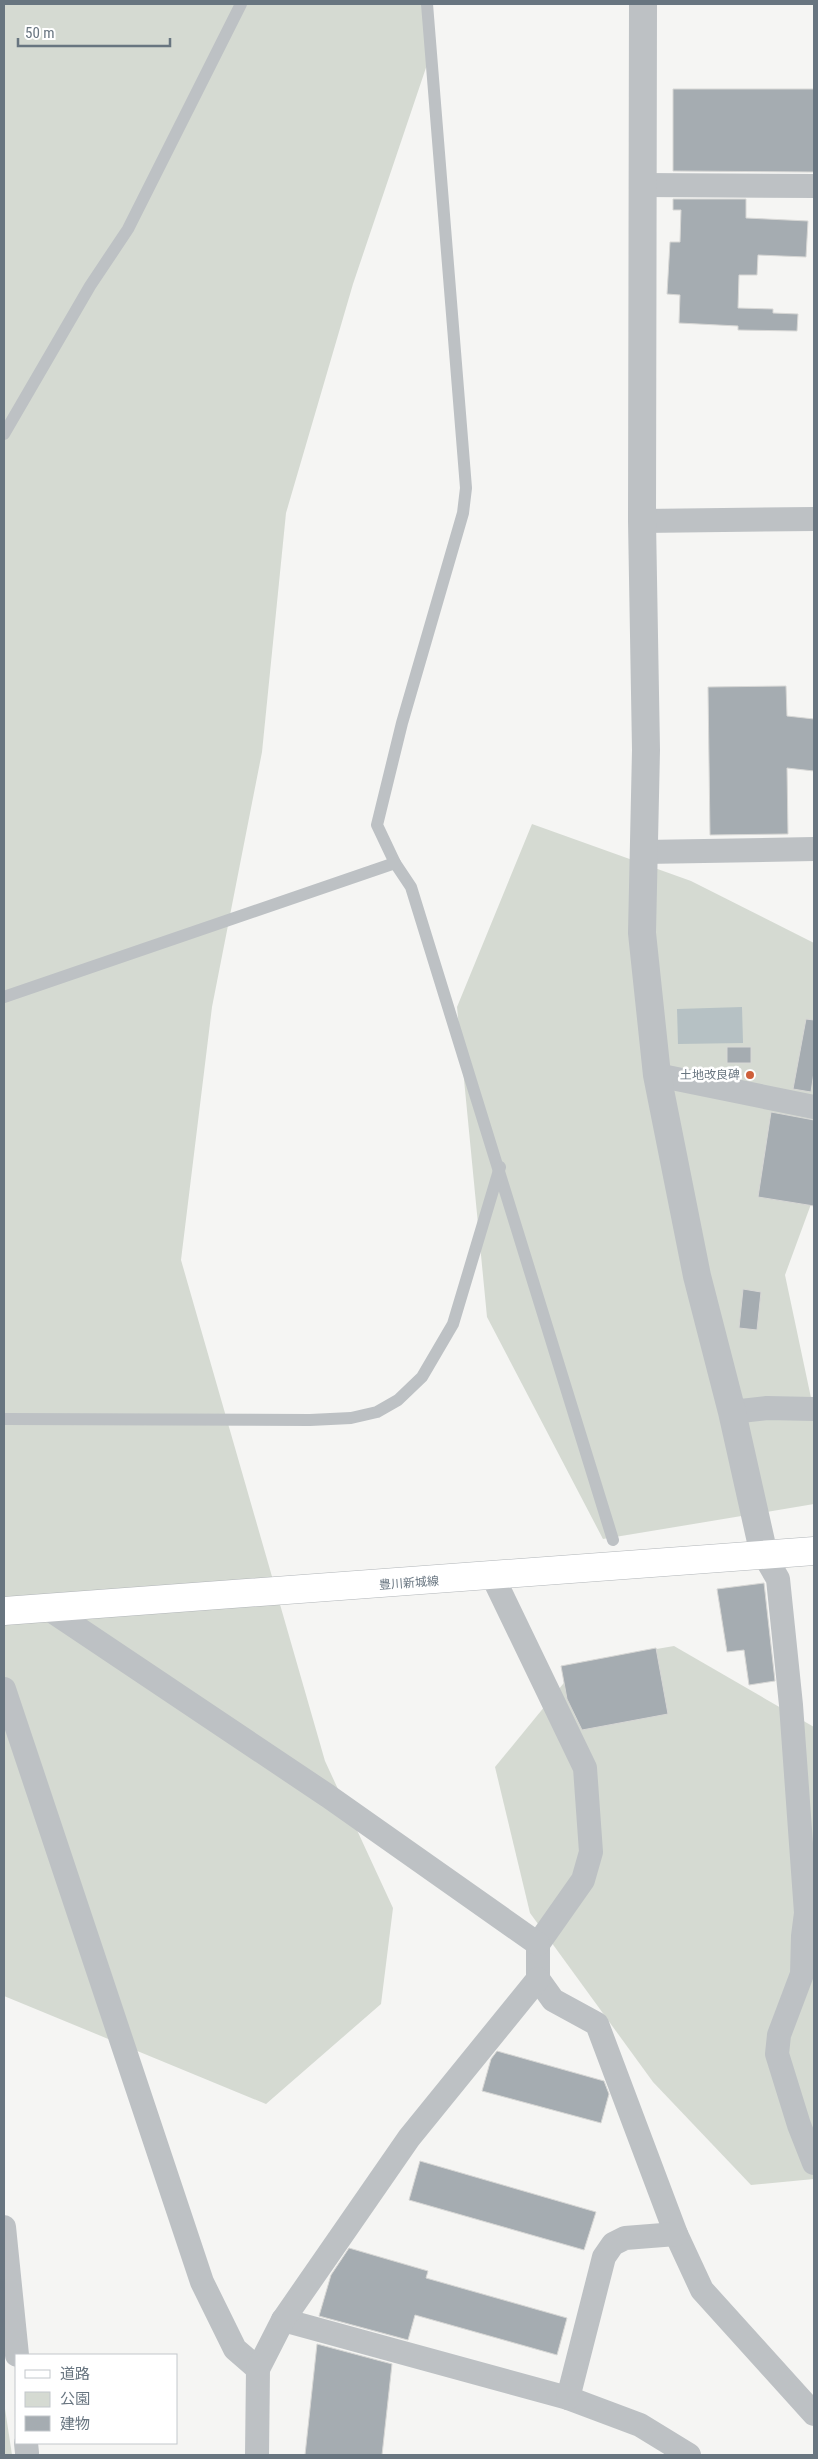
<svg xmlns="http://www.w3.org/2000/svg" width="818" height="2459" font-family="'Roboto Condensed','Noto Sans JP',sans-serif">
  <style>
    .green { fill: #d5dad2 }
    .water { fill: #b6c1c4 }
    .building { fill: #a5acb1; stroke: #d7d7d5 }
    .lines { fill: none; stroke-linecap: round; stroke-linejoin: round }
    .primary-casing { stroke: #b1b5b8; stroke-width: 29 }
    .service { stroke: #bdc1c4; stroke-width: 12 }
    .minor { stroke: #bdc1c4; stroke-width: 24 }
    .tertiary { stroke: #bdc1c4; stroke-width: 28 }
    .primary { stroke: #fff; stroke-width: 28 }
    .poi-dot { fill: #ce5f3a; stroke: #fff; stroke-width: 2 }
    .labels { text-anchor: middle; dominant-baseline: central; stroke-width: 5; stroke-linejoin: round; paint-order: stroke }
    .poi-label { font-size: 12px; fill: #687580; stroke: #fff; text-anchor: end }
    .street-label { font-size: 12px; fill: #687580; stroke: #fff }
  </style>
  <rect width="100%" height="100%" fill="#f5f5f3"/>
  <g class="green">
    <polygon points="4,4 430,4 435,41 353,284 286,513 262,752 212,1007 181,1260 325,1761 393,1908 381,2004 266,2104 4,1996"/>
    <polygon points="532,824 691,881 814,943 814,1196 785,1275 814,1412 814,1504 603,1539 487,1317 457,1007"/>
    <polygon points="674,1646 814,1727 814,2179 751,2185 653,2082 530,1913 495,1767 581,1662"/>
    <polygon points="4,2402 12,2455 4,2455"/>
  </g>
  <polygon class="water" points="742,1007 743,1043 678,1044 677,1009"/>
  <g class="building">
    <polygon points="673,89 814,89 814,172 673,171"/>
    <polygon points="673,199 746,199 746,218 808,221 806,257 758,255 757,275 739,275 738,308 773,309 773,313 798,314 797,331 738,330 738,326 679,323 680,295 667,294 670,242 680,242 681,210 673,210"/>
    <polygon points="786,686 787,716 814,719 814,771 787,768 788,834 710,835 708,687"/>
    <polygon points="806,1019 814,1020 814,1072 811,1092 793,1089"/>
    <rect x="727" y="1047" width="24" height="16"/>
    <polygon points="771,1112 814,1120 814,1206 758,1197"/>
    <polygon points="743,1289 761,1292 757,1330 739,1328"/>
    <polygon points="764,1583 775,1681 749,1685 744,1650 727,1652 717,1589"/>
    <polygon points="656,1648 668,1714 582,1730 567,1699 561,1666"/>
    <polygon points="497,2051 604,2081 609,2094 601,2123 482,2091 491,2059"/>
    <polygon points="420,2161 596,2212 584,2250 409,2200"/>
    <polygon points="349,2248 428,2271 426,2278 567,2318 557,2355 415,2315 408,2340 319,2316 331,2275"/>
    <polygon points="317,2344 392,2364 382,2455 305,2455"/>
  </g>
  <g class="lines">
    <defs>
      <polyline id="primary" points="4,1611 814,1551"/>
    </defs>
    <use href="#primary" class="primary-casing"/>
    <g class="service">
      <polyline points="427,4 466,488 463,513 402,723 377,825 395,863 411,887 613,1540"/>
      <polyline points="4,434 90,286 128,229 241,4"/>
      <polyline points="4,997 395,863"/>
      <polyline points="4,1419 310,1420 351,1418 377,1412 398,1400 422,1377 453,1324 500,1167"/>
    </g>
    <g class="minor">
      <polyline points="643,185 814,186"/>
      <polyline points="642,521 814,519"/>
      <polyline points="644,852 814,849"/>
      <polyline points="657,1075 814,1107"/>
      <polyline points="732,1412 767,1408 814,1409"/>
      <polyline points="764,1555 778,1579 791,1705 806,1913 803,1936 802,1974 779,2035 777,2054 799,2125 814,2163"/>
      <polyline points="493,1577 585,1768 591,1852 583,1880 538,1944 538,1979 553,2000 597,2024 676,2234 702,2290 814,2414"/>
      <polyline points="49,1609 328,1796 538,1944"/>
      <polyline points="4,1689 202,2282 235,2349 258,2369"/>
      <polyline points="4,2227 17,2355"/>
      <polyline points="283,2320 568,2398 640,2425 689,2455"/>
      <polyline points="568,2398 604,2257 613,2244 625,2238 676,2234"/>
      <polyline points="26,2443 27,2453"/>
      <polyline points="257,2455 258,2369 283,2320 409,2138 538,1979"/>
    </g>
    <polyline class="tertiary" points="643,4 642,521 646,750 642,933 657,1075 697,1276 732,1412 764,1555"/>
    <use href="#primary" class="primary"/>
  </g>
  <circle class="poi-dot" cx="750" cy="1075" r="5"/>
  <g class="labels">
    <g class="poi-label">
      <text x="740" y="1075">土地改良碑</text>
    </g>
    <g class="street-label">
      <text transform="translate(409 1583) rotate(-4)">豊川新城線</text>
    </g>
  </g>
  <rect width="818" height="2459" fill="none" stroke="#687580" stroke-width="10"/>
  <rect x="15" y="2354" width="162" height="90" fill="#ffffff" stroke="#c3c8cc"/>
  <rect x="25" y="2370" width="25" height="8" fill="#ffffff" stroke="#c3c8cc"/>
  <text x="60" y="2379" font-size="15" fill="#687580">道路</text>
  <rect x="25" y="2392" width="25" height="15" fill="#d5dad2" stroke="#c3c8cc"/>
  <text x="60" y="2404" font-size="15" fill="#687580">公園</text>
  <rect x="25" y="2416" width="25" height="15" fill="#a5acb1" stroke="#c3c8cc"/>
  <text x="60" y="2429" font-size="15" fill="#687580">建物</text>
  <path d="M18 38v8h152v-8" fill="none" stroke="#687580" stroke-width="2.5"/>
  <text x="25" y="38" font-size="15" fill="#687580" stroke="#ffffff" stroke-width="4" paint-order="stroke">50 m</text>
</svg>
